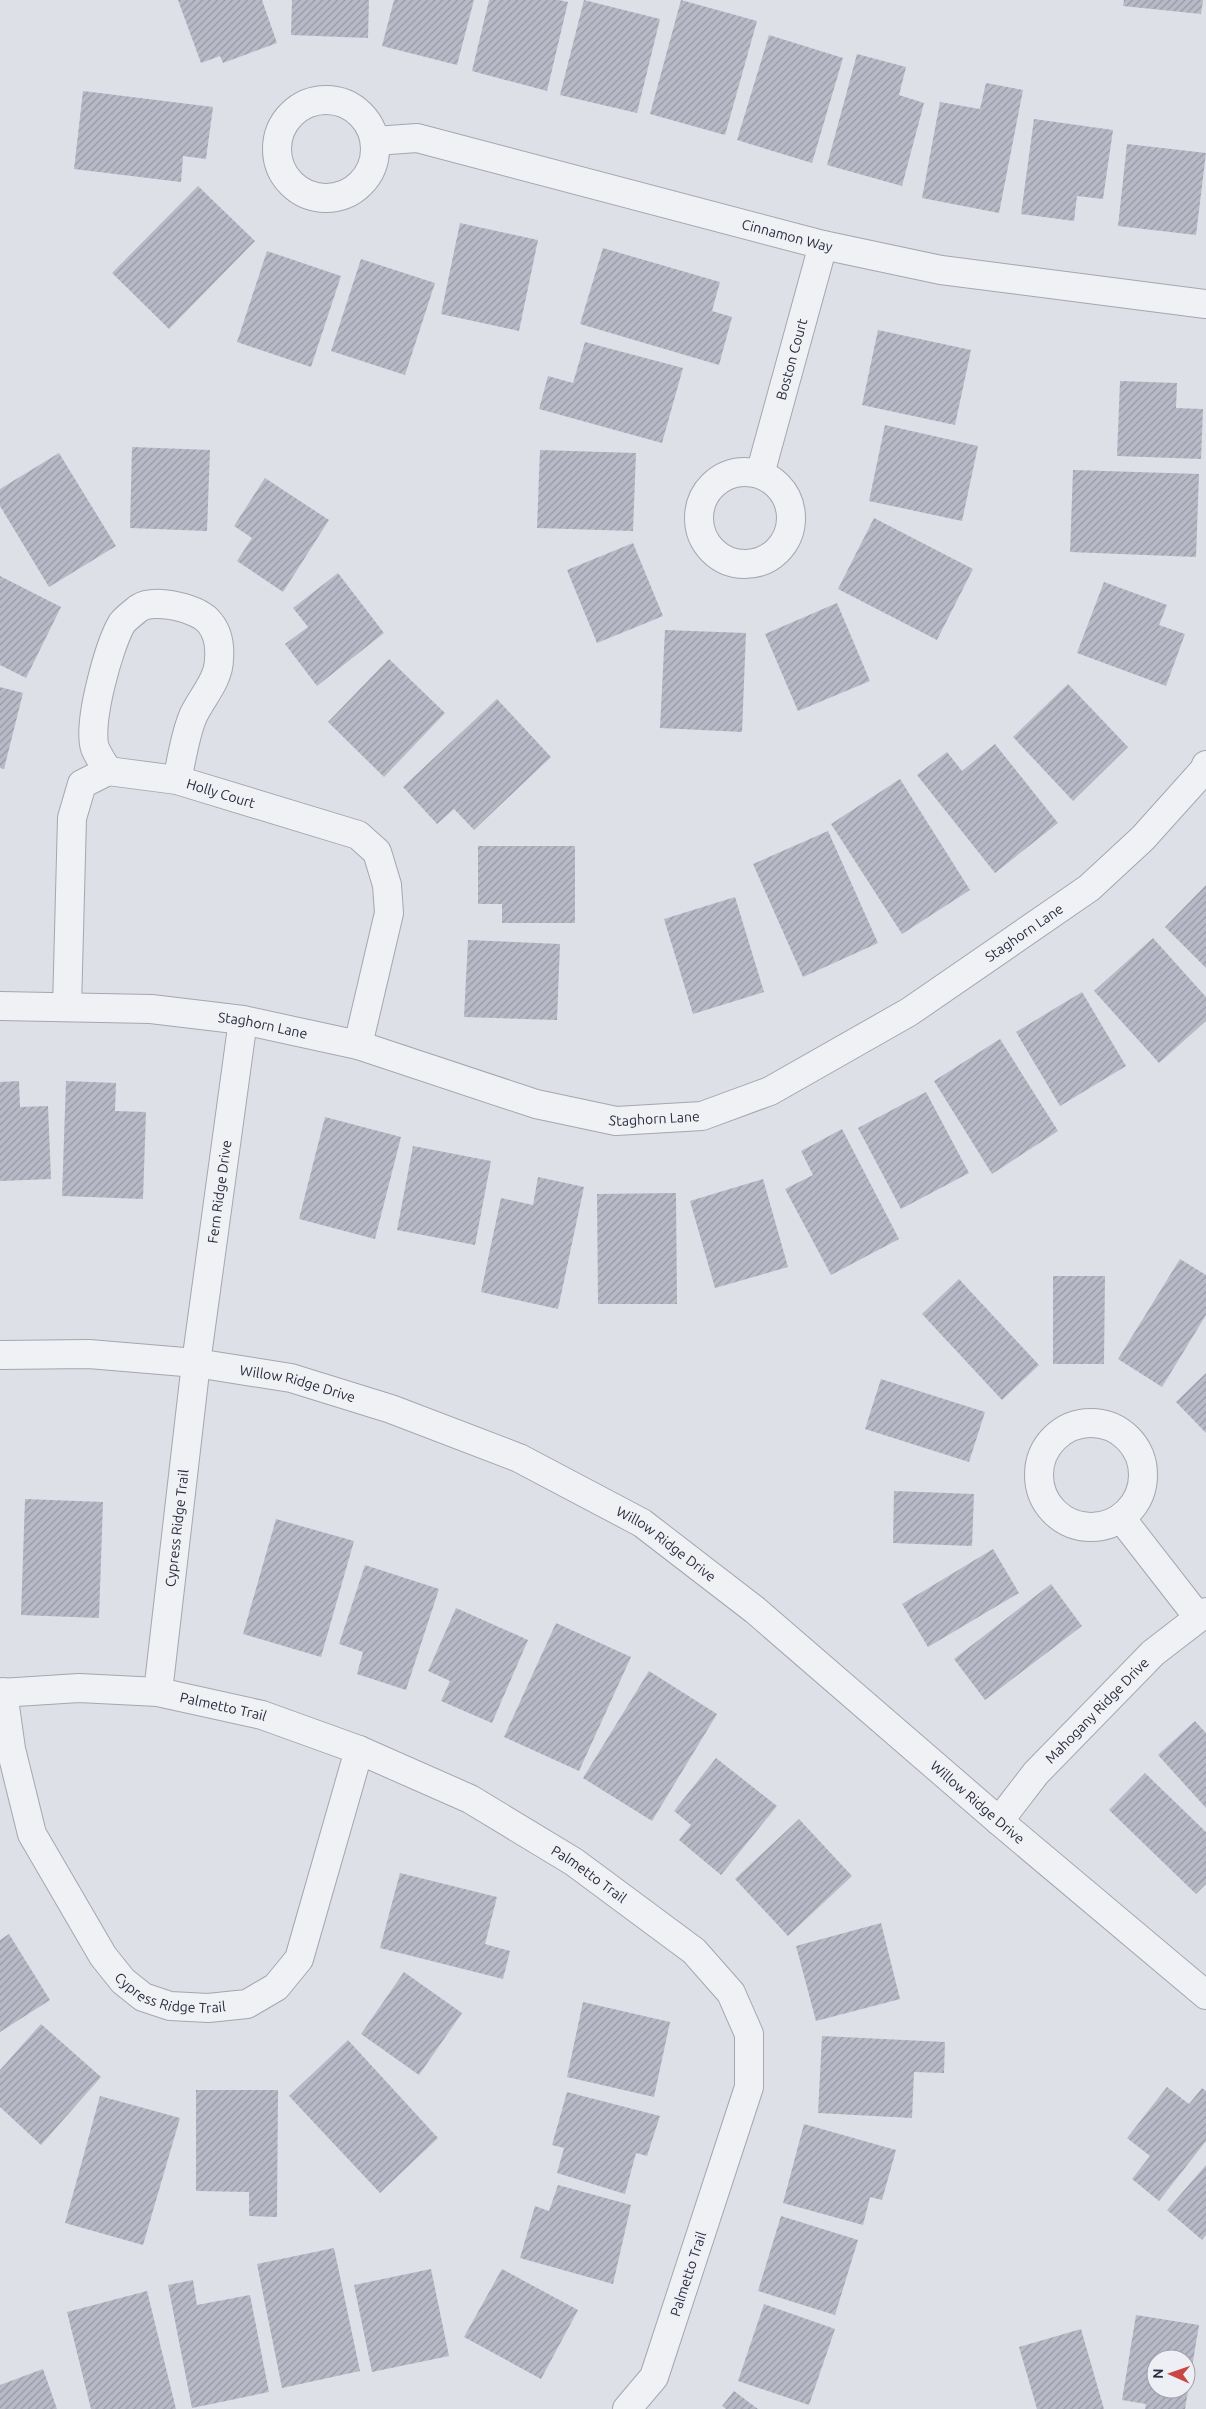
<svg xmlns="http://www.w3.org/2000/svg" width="1206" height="2409" font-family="Ubuntu,sans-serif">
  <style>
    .building { fill: url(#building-hatch); fill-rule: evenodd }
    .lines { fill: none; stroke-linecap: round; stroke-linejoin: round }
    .minor-casing { stroke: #a4a6b1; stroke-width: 30 }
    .minor { stroke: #f0f1f5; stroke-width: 28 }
    .labels { text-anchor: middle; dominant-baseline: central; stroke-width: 4; stroke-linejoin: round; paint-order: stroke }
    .street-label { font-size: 14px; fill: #282c3d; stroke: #edeff5 }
  </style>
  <defs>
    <pattern id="building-hatch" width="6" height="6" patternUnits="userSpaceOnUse" patternTransform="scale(1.25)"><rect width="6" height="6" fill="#b8bbc7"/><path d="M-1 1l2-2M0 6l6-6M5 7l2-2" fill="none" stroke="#9698a3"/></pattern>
  </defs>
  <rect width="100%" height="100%" fill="#dee0e7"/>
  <g class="building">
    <polygon points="178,0 262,0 277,43 223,63 220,56 201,63"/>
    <polygon points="292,0 369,0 368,38 291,35"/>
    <polygon points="394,0 474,0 457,65 382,46"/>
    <polygon points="489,0 559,0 568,2 547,91 472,71"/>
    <polygon points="584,0 660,19 637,113 560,95"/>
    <polygon points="681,0 757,21 725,135 650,114"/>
    <polygon points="1124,0 1203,0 1201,14 1123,6"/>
    <polygon points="769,35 843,58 812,163 737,140"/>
    <polygon points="857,54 906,67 899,95 924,103 902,186 827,165"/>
    <polygon points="986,83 1023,90 999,213 922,198 940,102 980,109"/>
    <polygon points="83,91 213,107 206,159 183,156 181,182 74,169"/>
    <polygon points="1034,119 1113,130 1103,199 1077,196 1074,221 1021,214"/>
    <polygon points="1127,144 1206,153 1196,235 1118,226"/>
    <polygon points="198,186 255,241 169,329 112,273"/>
    <polygon points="460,223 538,240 519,331 441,314"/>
    <polygon points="603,248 720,282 712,311 732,317 719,365 580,324"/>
    <polygon points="267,251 341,276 311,367 237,342"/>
    <polygon points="361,259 435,283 405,375 331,351"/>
    <polygon points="878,330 971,350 955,425 862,405"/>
    <polygon points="585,342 683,368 662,443 539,409 548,376 573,383"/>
    <polygon points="1120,381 1177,383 1176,408 1203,409 1201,459 1117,456"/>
    <polygon points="885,425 978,446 962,521 869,501"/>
    <polygon points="132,447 210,450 207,531 130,528"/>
    <polygon points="540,450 636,453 633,531 537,528"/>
    <polygon points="59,453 116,546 49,587 0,506 0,489"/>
    <polygon points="1073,470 1199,474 1196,557 1070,552"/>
    <polygon points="265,478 329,520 283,592 237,561 252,538 234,526"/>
    <polygon points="874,518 973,569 937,640 838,589"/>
    <polygon points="633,543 663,616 597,643 567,570"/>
    <polygon points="338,573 384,633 317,686 285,644 308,627 293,608"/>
    <polygon points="0,576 61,607 26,678 0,665"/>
    <polygon points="1104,582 1167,605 1159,625 1185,634 1166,686 1077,653"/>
    <polygon points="837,603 870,681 798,711 765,634"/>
    <polygon points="665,630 746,633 742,732 660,728"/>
    <polygon points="389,659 445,713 384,777 328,722"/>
    <polygon points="1068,684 1128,747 1073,801 1013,737"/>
    <polygon points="0,687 23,693 4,769 0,768"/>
    <polygon points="497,699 551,757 474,830 454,809 437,824 403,787"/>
    <polygon points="995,744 1058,823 995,873 917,775 947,752 962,771"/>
    <polygon points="900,779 970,890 902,934 831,824"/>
    <polygon points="828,831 878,943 803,977 753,864"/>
    <polygon points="478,846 575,846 575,923 502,923 502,904 478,904"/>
    <polygon points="1206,885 1206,968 1165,927"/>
    <polygon points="735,897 764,992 693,1014 664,919"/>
    <polygon points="1153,938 1206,997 1206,1021 1159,1063 1094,991"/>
    <polygon points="468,940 560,944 557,1020 464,1017"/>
    <polygon points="1082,992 1126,1066 1060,1106 1016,1032"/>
    <polygon points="1000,1039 1058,1131 992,1174 934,1081"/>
    <polygon points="19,1081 20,1107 48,1106 51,1179 0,1181 0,1082"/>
    <polygon points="66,1081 116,1083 115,1111 146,1112 143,1199 62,1196"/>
    <polygon points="926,1092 969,1173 901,1209 858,1128"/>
    <polygon points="325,1117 401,1137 375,1239 299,1219"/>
    <polygon points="842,1129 899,1239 831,1275 785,1189 813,1175 801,1151"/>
    <polygon points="413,1146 491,1161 475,1245 397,1230"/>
    <polygon points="538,1177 584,1187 558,1309 481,1292 501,1198 533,1205"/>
    <polygon points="763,1179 788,1267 715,1288 690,1201"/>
    <polygon points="676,1193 677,1304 598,1304 597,1194"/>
    <polygon points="1180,1259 1206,1275 1206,1315 1162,1387 1118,1359"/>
    <polygon points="1053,1276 1105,1276 1104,1364 1053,1364"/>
    <polygon points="959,1279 1039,1365 1002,1400 922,1314"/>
    <polygon points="1206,1373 1206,1433 1176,1402"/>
    <polygon points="881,1379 985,1412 969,1462 865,1429"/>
    <polygon points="894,1491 974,1494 972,1546 893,1543"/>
    <polygon points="25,1499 103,1502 99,1618 21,1615"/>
    <polygon points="276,1519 354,1541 321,1657 243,1634"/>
    <polygon points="993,1549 1019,1593 928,1647 902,1604"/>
    <polygon points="365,1565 439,1589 406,1690 357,1674 363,1652 339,1644"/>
    <polygon points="1051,1584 1082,1626 985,1700 954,1659"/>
    <polygon points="456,1608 528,1640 492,1723 441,1701 450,1681 428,1671"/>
    <polygon points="556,1623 631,1657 579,1771 504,1737"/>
    <polygon points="649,1671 717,1714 652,1821 583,1778"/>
    <polygon points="1195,1721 1206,1733 1206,1808 1158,1755"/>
    <polygon points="716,1758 777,1806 721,1875 679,1840 691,1825 674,1811"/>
    <polygon points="1145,1773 1206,1832 1206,1884 1196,1894 1109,1810"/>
    <polygon points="799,1819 852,1876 788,1936 735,1879"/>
    <polygon points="400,1873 497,1897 485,1944 510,1951 503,1979 380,1948"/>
    <polygon points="881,1923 900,1999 816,2021 796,1946"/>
    <polygon points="9,1934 50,2000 0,2032 0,1940"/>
    <polygon points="404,1972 462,2013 419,2075 361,2034"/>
    <polygon points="583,2002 670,2022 654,2097 567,2077"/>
    <polygon points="41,2024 101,2077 41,2145 0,2107 0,2070"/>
    <polygon points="822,2036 945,2042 944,2073 914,2072 912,2118 818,2113"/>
    <polygon points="348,2040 438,2138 380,2193 289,2096"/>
    <polygon points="1167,2087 1189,2104 1202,2088 1206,2091 1206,2141 1159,2201 1132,2179 1150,2156 1127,2138"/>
    <polygon points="196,2090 278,2090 277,2217 249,2216 249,2192 196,2191"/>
    <polygon points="567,2092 660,2116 647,2156 636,2153 625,2194 557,2173 564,2148 552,2145"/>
    <polygon points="100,2096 180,2118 143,2245 65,2223"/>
    <polygon points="804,2124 896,2150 882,2200 870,2197 863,2225 783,2203"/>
    <polygon points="1206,2165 1206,2235 1202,2240 1167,2210"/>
    <polygon points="558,2185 631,2205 613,2284 520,2258 535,2206 549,2211"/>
    <polygon points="781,2216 858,2240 835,2315 758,2291"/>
    <polygon points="334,2248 360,2371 282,2388 257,2264"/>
    <polygon points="431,2269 449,2356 372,2372 354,2285"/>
    <polygon points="502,2269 578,2310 541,2379 464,2337"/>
    <polygon points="193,2280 197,2305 250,2295 269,2392 192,2408 168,2285"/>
    <polygon points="147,2291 176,2409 91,2409 67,2312"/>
    <polygon points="764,2304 835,2329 809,2405 738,2381"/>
    <path d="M1136,2315L1199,2325L1185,2409H1145L1146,2404L1122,2400ZM1156,2359H1186V2389H1156Z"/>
    <polygon points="1081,2329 1104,2409 1037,2409 1019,2347"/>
    <polygon points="43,2369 57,2409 0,2409 0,2385"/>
    <polygon points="734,2391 758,2409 726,2409 722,2406"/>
  </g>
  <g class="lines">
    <defs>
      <g id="minor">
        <circle cx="326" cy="149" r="49"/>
        <path id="s1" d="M375,141L417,138L823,245L941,270L1206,304"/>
        <circle cx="745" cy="518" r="46"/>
        <path id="s2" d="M760,474L823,245"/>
        <path d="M108,771C104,764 98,756 95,748C87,724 109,645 122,623C126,618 134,612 139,608C155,598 199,608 210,623C218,633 220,647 219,659C219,679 203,696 194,714C185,733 182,759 177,780"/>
        <path id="s3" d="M0,1006L151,1009L243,1020L358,1045L536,1104L616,1121L702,1116L770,1091L909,1012L1089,888L1143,838L1204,770L1206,765"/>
        <path id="s4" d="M67,1007L72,818L82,784L108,771L177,780L358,835L377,852L387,885L389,913L358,1045"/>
        <path id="s5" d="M0,1355L89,1354L196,1363L291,1378L391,1409L519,1458L642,1523L755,1610L999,1821L1206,1995"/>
        <circle cx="1091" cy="1475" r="52"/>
        <polyline points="1121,1518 1198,1617"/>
        <path id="s6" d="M3,1692L11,1749L32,1834L103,1956L123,1981L143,1997L170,2006L208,2008L247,2004L276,1987L299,1959L359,1750"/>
        <path id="s7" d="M158,1692L196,1363L243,1020"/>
        <path id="s8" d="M0,1693L79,1688L158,1692L262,1715L359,1750L470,1799L574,1862L694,1951L731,1993L749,2034V2087L654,2377L627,2409"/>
        <path id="s9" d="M999,1821L1036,1773L1153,1653L1206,1612"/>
      </g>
    </defs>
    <use href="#minor" class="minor-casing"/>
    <use href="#minor" class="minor"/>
  </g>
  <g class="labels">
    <g class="street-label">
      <text stroke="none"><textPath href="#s1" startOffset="425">Cinnamon Way</textPath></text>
      <text stroke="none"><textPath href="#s2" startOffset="119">Boston Court</textPath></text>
      <text stroke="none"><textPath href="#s4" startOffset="369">Holly Court</textPath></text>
      <text stroke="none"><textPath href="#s3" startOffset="1089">Staghorn Lane</textPath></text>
      <text stroke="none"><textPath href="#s3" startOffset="264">Staghorn Lane</textPath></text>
      <text stroke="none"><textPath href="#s3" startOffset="669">Staghorn Lane</textPath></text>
      <text stroke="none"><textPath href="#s7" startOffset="504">Fern Ridge Drive</textPath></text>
      <text stroke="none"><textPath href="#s5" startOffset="300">Willow Ridge Drive</textPath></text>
      <text stroke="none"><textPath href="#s7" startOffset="165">Cypress Ridge Trail</textPath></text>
      <text stroke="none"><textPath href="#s5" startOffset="705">Willow Ridge Drive</textPath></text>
      <text stroke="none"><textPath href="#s8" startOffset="225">Palmetto Trail</textPath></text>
      <text stroke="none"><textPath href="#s9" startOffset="148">Mahogany Ridge Drive</textPath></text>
      <text stroke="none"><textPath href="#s5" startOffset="1110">Willow Ridge Drive</textPath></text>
      <text stroke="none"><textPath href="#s8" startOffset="630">Palmetto Trail</textPath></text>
      <text stroke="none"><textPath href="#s6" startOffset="369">Cypress Ridge Trail</textPath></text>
      <text transform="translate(688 2274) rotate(-72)">Palmetto Trail</text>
    </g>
  </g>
  <g transform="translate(1171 2374) rotate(272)"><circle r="24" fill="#edeff5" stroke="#9ea1ab"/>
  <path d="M0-4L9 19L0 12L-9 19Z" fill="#c94645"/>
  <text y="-8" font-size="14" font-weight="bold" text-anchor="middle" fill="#282c3d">N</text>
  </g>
</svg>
